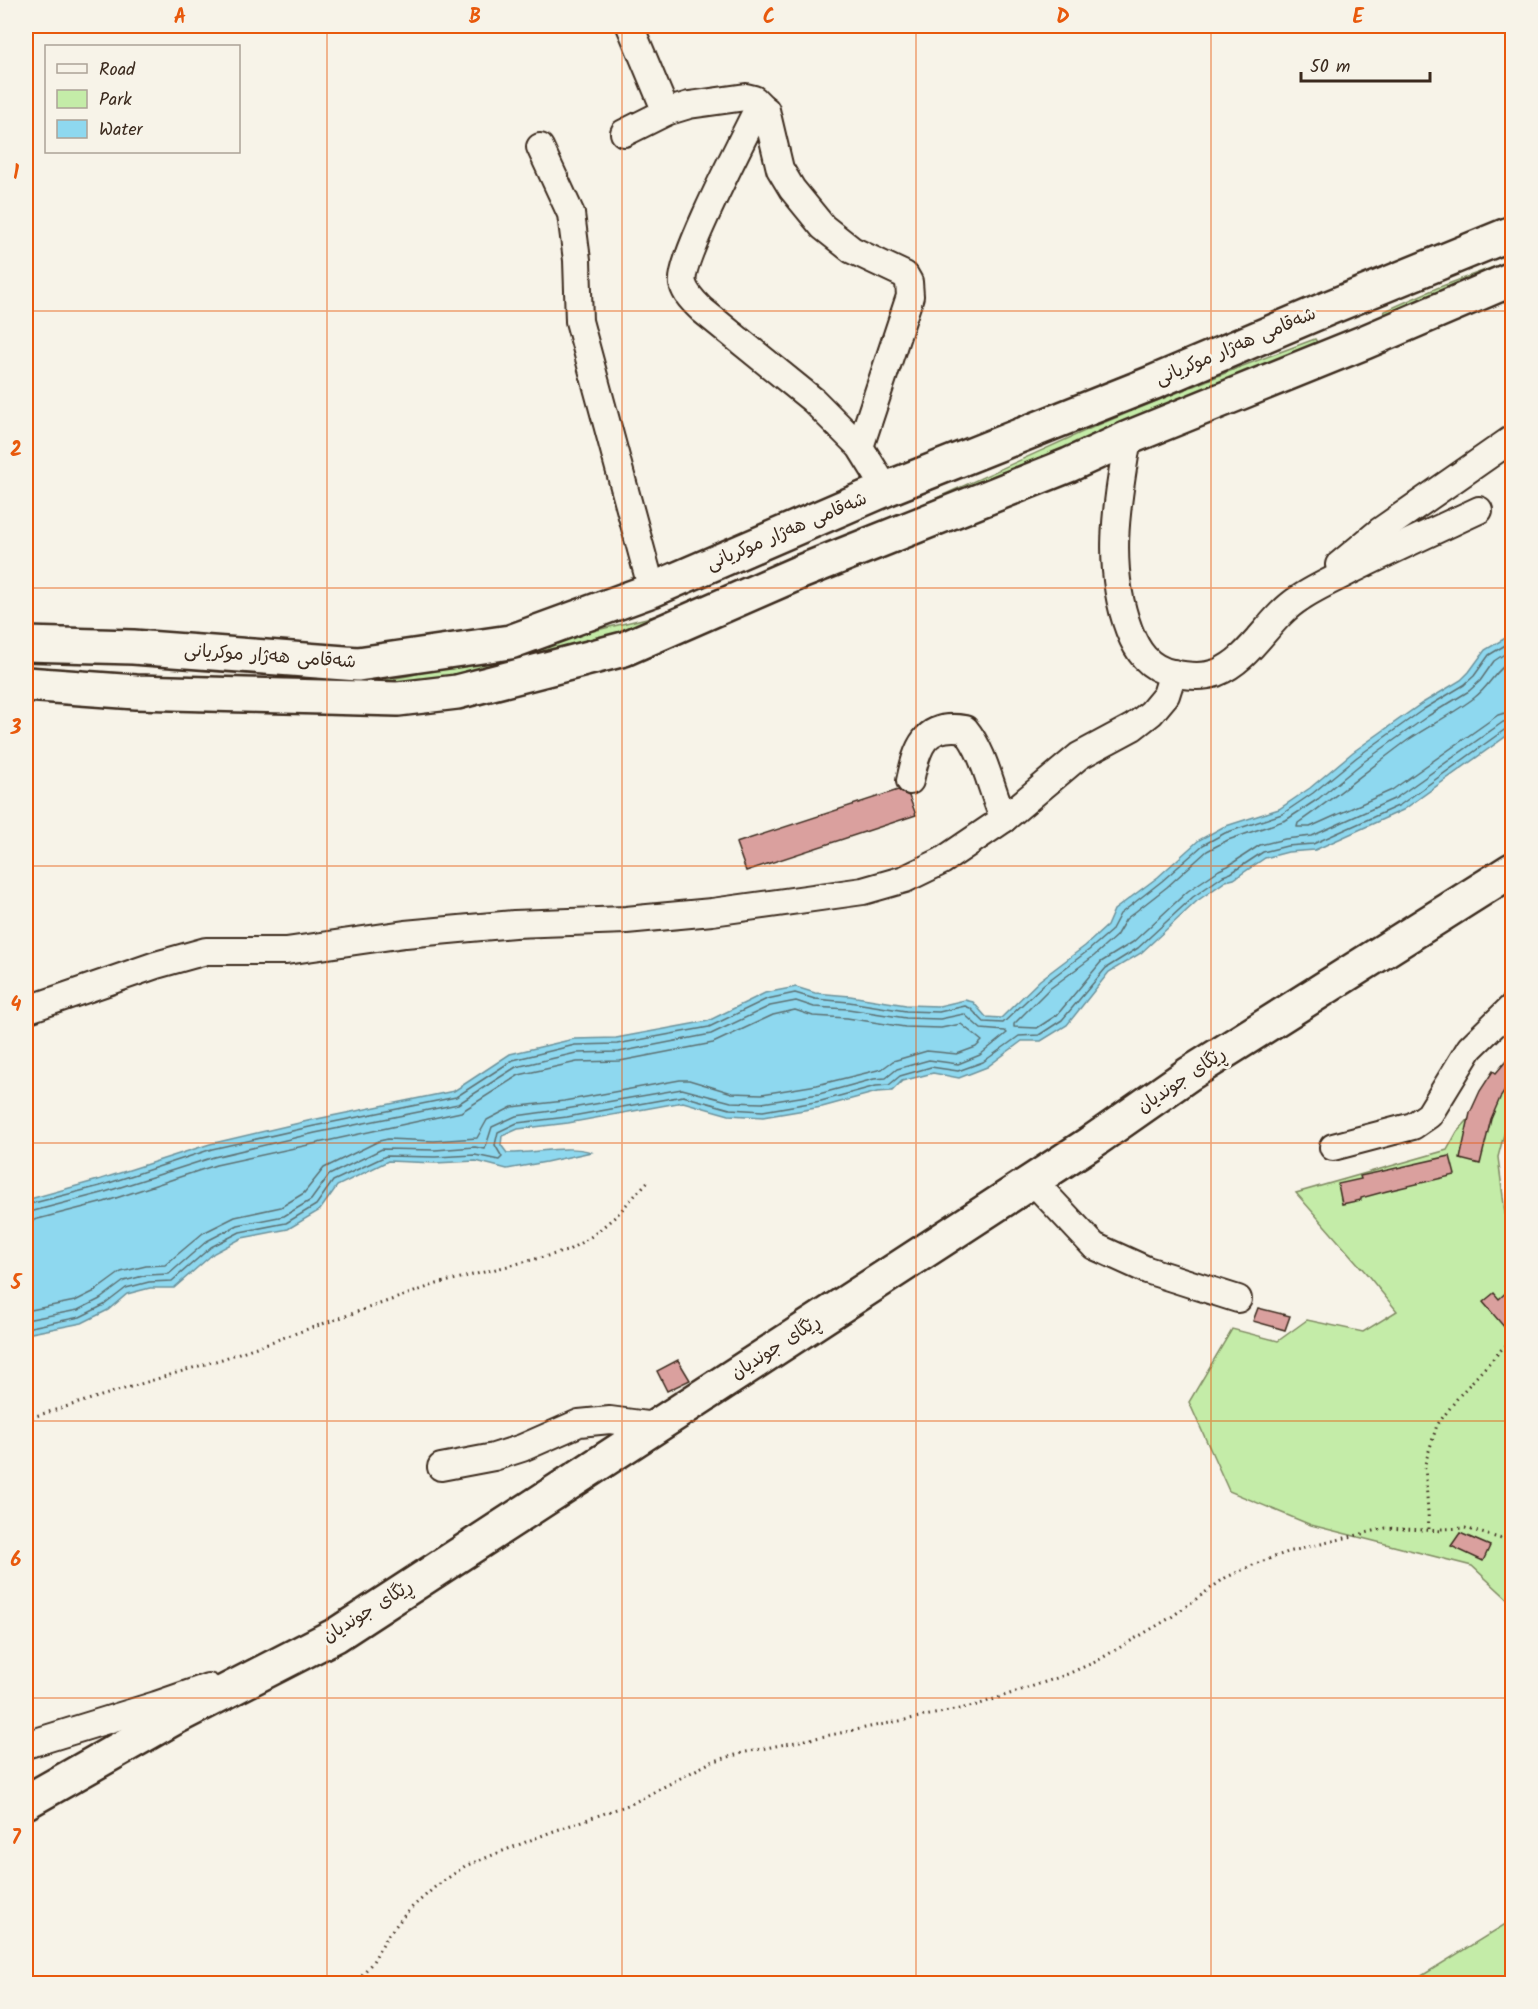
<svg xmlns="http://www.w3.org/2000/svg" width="1538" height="2009" font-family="Kalam,'Playpen Sans Arabic',sans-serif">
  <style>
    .green { fill: #c4eca8; stroke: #808b63; stroke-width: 1.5 }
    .water { fill: #8ed8ef; stroke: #6d929b; stroke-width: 1.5 }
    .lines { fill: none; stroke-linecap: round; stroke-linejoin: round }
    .shore { stroke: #5c7072; stroke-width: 1.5 }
    .building { fill: #daa09e; stroke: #3b2a1e; stroke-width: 1.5 }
    .minor-casing { stroke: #3b2a1e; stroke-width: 30 }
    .major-casing { stroke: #3b2a1e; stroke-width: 38 }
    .highway-casing { stroke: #3b2a1e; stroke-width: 38 }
    .path { stroke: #3b2a1e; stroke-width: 3; stroke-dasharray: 1.5 4.5; stroke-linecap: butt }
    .minor { stroke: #f7f3e8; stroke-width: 26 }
    .major { stroke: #f7f3e8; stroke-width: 33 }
    .highway { stroke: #f7f3e8; stroke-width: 33 }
    .grid { fill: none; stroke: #e8590c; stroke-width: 1.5; stroke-opacity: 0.55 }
    .labels { text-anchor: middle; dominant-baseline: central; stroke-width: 6; stroke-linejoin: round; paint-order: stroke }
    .street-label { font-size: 18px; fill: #3b2a1e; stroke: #f7f3e8 }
    .neatline { fill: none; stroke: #e8590c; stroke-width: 2 }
    .grid-label { font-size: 20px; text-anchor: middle; font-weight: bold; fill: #e8590c }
  </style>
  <rect width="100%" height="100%" fill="#f7f3e8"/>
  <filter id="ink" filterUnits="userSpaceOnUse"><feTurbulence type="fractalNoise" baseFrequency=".0167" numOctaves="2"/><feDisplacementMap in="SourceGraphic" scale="12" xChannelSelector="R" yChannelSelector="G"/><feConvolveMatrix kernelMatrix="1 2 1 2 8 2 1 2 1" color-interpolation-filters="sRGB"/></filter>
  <g filter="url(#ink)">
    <g class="green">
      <polygon points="1512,260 1512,273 1378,323 1385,311 1437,288"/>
      <polygon points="1315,339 1318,344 670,630 411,693 366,683 408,676 663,614 795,562 1098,425 1240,367"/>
      <polygon points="1512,1071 1512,1104 1498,1157 1511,1260 1512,1263 1512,1603 1472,1566 1311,1525 1229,1491 1189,1402 1232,1329 1278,1341 1307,1320 1363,1332 1397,1311 1366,1273 1296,1193 1447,1150 1457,1132"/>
      <polygon points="1512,1920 1512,1983 1410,1983"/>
    </g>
    <path class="water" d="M1512,634V732L1403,810L1315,850L1288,852L1265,858L1234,879L1226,881L1197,901L1141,953L1109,972L1067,1025L1041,1041H1022L987,1067L959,1078L933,1073L902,1081L892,1091L877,1092L822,1107L763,1117L729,1115L683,1102L568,1123L518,1129L502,1136L501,1145L507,1153C533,1154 567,1144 591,1152L546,1162L507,1169L476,1161L435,1163L388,1161L337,1186L320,1210L288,1229L242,1238L214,1253L174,1288H150L127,1294L108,1310L82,1323L26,1334V1200L98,1180L210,1144L312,1120L454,1091L510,1054L574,1039L616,1038L708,1021L765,993L796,987L815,993L850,996L906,1005L939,1006L965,1000L973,1002L986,1017L1001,1018L1040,980L1085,946L1107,926L1114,910L1158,877L1199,840L1223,827L1279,809L1310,788L1353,752L1421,704L1461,680L1469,672L1485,650Z"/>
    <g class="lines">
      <g class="shore">
        <polyline points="1512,649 1494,661 1480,681 1469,691 1428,716 1362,763 1318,799 1286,820 1228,840 1207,851 1167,887 1126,919 1116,936 1094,956 1048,990 1014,1024 1014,1027 1037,1028 1057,1015 1101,962 1133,942 1188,891 1219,870 1228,866 1260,845 1285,839 1312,836 1396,798 1503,722 1512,720"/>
        <path d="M1512,660C1493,672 1491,685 1474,698C1453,714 1430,725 1408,740C1371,767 1336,797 1298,823L1297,827H1310L1392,790L1498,715L1512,711"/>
        <polyline points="26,1205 100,1186 212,1149 314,1126 456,1097 513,1060 575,1045 617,1044 709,1027 767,999 795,993 815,999 849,1002 906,1011 939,1012 965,1006 970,1008 984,1022 1003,1023 1044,984 1089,950 1111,931 1120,914 1162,881 1203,845 1225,833 1282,814 1313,793 1357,757 1424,709 1464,685 1474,676 1489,655 1512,641"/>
        <polyline points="26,1213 102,1193 214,1157 315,1133 458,1104 516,1067 576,1053 619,1052 711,1034 770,1006 796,1001 814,1007 848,1009 906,1018 940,1019 964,1014 981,1029 1005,1031 1007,1033 980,1055 958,1064 929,1060 897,1069 886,1078 874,1079 819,1094 762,1103 731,1102 682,1089 566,1109 516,1116 492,1127 485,1149 475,1147 435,1150 382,1149 329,1175 311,1200 284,1216 238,1225 207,1241 169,1274 147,1275 124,1281 100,1299 78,1310 26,1320"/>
        <polyline points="26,1222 104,1202 216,1165 461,1112 519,1075 577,1062 620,1061 713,1043 773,1015 795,1010 813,1016 847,1018 905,1027 941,1028 961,1024 982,1041 976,1047 957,1054 927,1051 893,1061 882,1069 817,1085 762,1094 732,1093 689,1080 680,1080 564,1101 512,1107 487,1120 477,1138 434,1141 388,1139 379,1141 324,1168 304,1193 281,1207 235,1217 203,1233 165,1265 146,1266 121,1272 95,1291 75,1301 26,1311"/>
        <polyline points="26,1328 80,1317 104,1305 126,1288 149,1282 172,1281 211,1247 240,1232 286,1223 316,1205 333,1181 386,1156 435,1157 475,1155 499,1160 502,1157 495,1145 498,1132 517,1123 567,1117 683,1096 730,1109 763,1111 821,1101 876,1086 889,1085 900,1076 931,1067 958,1071 983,1062 1019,1036 1039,1035 1062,1020 1106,968 1138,948 1193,897 1223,876 1231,873 1263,852 1287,846 1313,844 1400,805 1507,728 1512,727"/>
      </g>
    </g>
    <g class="building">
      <polygon points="898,790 909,796 916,815 746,871 736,843"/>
      <polygon points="1512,1054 1512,1080 1500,1098 1491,1119 1480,1164 1460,1159 1470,1113 1480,1091 1493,1071 1496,1073"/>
      <polygon points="1450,1156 1455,1175 1387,1191 1361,1198 1361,1200 1342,1204 1338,1184 1361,1179 1360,1176 1379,1172"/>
      <polygon points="1512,1287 1512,1321 1505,1328 1483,1302 1494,1293 1499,1299"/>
      <polygon points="1258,1308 1290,1316 1285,1330 1253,1321"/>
      <polygon points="678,1360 690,1380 667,1391 657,1371"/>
      <polygon points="1460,1533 1490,1546 1483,1561 1451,1546"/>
    </g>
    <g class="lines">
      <defs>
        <g id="minor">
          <polyline points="630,26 666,112"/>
          <polyline points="624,133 666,112 689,105 746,97 754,99 763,108"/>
          <polyline points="540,147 571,214 577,260 579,321 652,590"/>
          <path d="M1128,438C1117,503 1105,566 1129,630C1137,651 1148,668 1172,673C1186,676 1202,678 1216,673C1252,659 1268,618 1300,598C1316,587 1335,579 1352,570C1394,549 1436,530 1479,510"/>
          <path d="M860,447L910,296L909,282L905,275L852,250L823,227L792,189L780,169L766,110L763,108H758C745,135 678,262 683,284C686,295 694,302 702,310L813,400L860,447L886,489"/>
          <polyline points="1339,565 1380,531 1512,439"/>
          <path d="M910,781C917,748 924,722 965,729C986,755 990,788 1004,819"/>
          <polyline points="26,1010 156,965 206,951 286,951 405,934 514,924 626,920 712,912 863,891 905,879 942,861 1004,819 1079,756 1133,727 1151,713 1166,695 1173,673"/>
          <polyline points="1333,1147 1413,1126 1429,1115 1470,1048 1512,1007"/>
          <polyline points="1032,1180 1094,1246 1147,1270 1238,1299"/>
          <polyline points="441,1467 494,1457 522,1448 579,1423 610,1420 655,1426"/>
          <polyline points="26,1745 156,1705 208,1687"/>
        </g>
        <polyline id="major" points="26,1802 174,1718 336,1635 1089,1144 1189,1074 1512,870"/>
        <g id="highway">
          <polyline points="26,644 133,647 358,664 510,642 652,590 886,489 1152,383 1331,307 1512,233"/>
          <polyline points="26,684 136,692 398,699 457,692 624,649 798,573 1069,465 1128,438 1365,342 1512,279"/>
        </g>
      </defs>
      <use href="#minor" class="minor-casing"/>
      <use href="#major" class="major-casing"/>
      <use href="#highway" class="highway-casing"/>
      <g class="path">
        <polyline points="26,1419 222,1359 437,1284 567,1251 592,1236 616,1216 650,1179"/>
        <polyline points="1429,1529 1425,1464 1437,1425 1459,1396 1501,1350 1512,1340"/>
        <polyline points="1441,1529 1465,1528 1512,1542"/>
        <polyline points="354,1984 372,1963 388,1935 409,1910 435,1887 465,1866 551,1832 631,1804 711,1762 746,1752 974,1706 1063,1676 1095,1662 1170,1618 1225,1578 1255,1564 1288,1552 1386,1528 1443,1531"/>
      </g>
      <use href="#minor" class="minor"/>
      <use href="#major" class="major"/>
      <use href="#highway" class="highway"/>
    </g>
  </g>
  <path class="grid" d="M327,26V1984M622,26V1984M916,26V1984M1211,26V1984M26,311H1512M26,588H1512M26,866H1512M26,1143H1512M26,1421H1512M26,1698H1512"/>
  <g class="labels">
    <g class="street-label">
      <text transform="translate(1236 347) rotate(-23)">شەقامی ھەژار موکریانی</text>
      <text transform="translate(787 532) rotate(-23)">شەقامی ھەژار موکریانی</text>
      <text transform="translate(270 657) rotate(4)">شەقامی ھەژار موکریانی</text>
      <text transform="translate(1182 1081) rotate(-34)">ڕێگای جوندیان</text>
      <text transform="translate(776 1348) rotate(-33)">ڕێگای جوندیان</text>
      <text transform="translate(368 1612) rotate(-32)">ڕێگای جوندیان</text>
    </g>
  </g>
  <rect width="1538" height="2009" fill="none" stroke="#f7f3e8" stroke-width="66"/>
  <rect x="45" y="45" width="195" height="108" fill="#f7f3e8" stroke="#aca397" stroke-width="1.5"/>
  <rect x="57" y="64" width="30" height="9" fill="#f7f3e8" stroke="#aca397" stroke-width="1.5"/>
  <text x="99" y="75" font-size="18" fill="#3b2a1e">Road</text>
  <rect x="57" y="90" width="30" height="18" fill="#c4eca8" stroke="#aca397" stroke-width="1.5"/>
  <text x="99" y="105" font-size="18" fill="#3b2a1e">Park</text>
  <rect x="57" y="120" width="30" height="18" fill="#8ed8ef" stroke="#aca397" stroke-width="1.5"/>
  <text x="99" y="135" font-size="18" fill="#3b2a1e">Water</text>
  <path d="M1301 72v9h129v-9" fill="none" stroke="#3b2a1e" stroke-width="3"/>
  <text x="1310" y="72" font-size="18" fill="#3b2a1e" stroke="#f7f3e8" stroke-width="4.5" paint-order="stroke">50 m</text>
  <rect x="33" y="33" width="1472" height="1943" class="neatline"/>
  <g class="grid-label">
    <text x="180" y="23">A</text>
    <text x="475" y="23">B</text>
    <text x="769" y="23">C</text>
    <text x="1063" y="23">D</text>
    <text x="1358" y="23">E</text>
    <text x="16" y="179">1</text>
    <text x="16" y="456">2</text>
    <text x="16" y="734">3</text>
    <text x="16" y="1011">4</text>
    <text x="16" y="1289">5</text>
    <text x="16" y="1566">6</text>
    <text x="16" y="1844">7</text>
  </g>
</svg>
